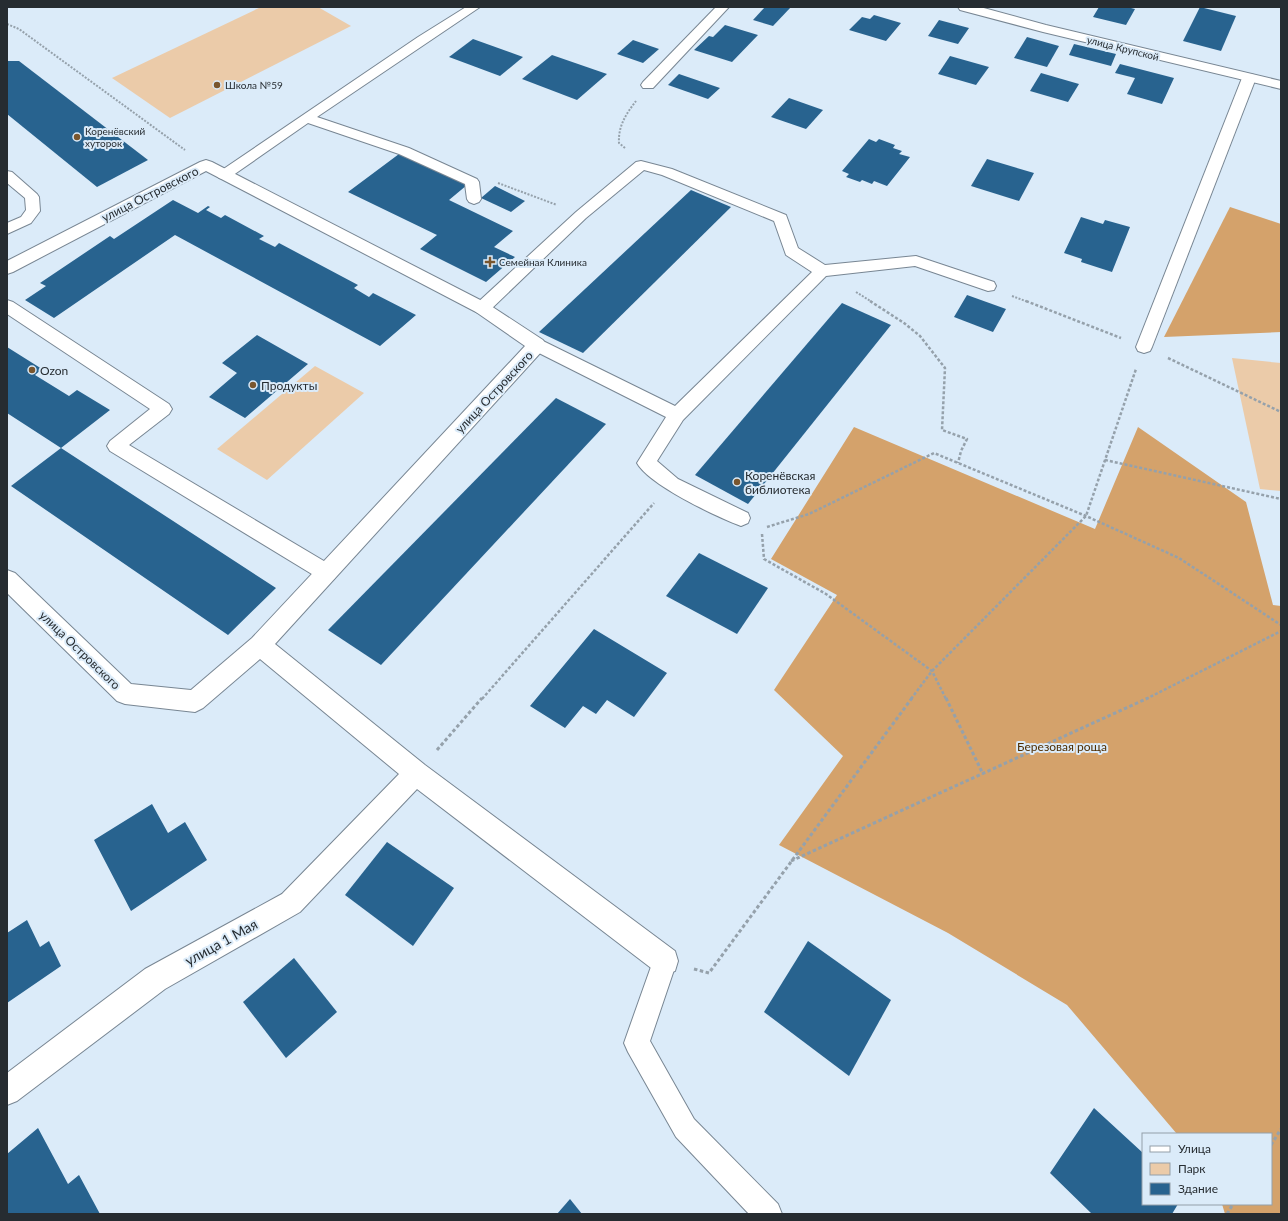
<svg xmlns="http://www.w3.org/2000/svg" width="1288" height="1221" font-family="Lato,sans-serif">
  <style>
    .green { fill: #ebcba9 }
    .forest { fill: #d4a26b }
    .building { fill: #28638f }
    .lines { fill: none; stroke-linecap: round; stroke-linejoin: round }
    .lane-casing { stroke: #788693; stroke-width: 2 }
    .street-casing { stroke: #788693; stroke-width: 2 }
    .path-far2 { stroke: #95a1ab; stroke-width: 2; stroke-dasharray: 2 1.5; stroke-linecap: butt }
    .path-far1 { stroke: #95a1ab; stroke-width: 2.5; stroke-dasharray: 3 2; stroke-linecap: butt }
    .path { stroke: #95a1ab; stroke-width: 3; stroke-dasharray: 3.5 2.5; stroke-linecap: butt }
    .lane { fill: #fff; fill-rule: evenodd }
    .street { fill: #fff; fill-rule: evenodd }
    .poi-dot { fill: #79562e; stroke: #dbebf9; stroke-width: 1.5 }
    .labels { text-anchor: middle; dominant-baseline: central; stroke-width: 4; stroke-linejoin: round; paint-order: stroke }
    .far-street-label { font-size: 10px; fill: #262c31; stroke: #dbebf9 }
    .far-poi-label { font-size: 10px; fill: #262c31; stroke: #dbebf9; text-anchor: start }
    .street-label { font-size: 12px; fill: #262c31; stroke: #dbebf9 }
    .poi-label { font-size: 12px; fill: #262c31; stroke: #dbebf9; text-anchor: start }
    .park-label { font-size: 12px; fill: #4e2d00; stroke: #dbebf9 }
    .near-street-label { font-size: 14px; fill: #262c31; stroke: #dbebf9 }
  </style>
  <rect width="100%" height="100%" fill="#dbebf9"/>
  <g class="green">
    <polygon points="261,7 318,7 351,26 170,118 112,78"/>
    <polygon points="1232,358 1281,363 1281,491 1260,489"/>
    <polygon points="315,366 364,393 267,480 217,449"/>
  </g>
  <g class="forest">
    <polygon points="1230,207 1281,224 1281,332 1164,337"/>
    <polygon points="854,427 1095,529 1138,427 1246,502 1273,605 1281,606 1281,1214 1225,1214 1222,1204 1271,1204 1271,1134 1177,1134 1067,1005 948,933 779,845 843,756 774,690 837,595 771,559"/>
  </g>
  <g class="building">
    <polygon points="765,7 791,7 773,26 753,20"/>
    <polygon points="1099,7 1127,7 1135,9 1126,25 1093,17"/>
    <polygon points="1200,7 1236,16 1221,51 1183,41"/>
    <polygon points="874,15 901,23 886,41 849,30 862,17 870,19"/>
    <polygon points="939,20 969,28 958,44 928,36"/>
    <polygon points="725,25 758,35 732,62 694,50 709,36 713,37"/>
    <polygon points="1027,37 1059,46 1047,67 1014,58"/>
    <polygon points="473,39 523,57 500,76 449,57"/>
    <polygon points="633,40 659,49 643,63 617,54"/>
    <polygon points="1074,44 1116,54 1111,66 1069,55"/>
    <polygon points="552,55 607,74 577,100 522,79"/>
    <polygon points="950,56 989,67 976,85 938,74"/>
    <polygon points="7,61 19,61 148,160 97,187 7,114"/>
    <polygon points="1120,64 1174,78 1162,104 1127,94 1135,78 1115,73"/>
    <polygon points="1041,73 1079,84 1068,102 1030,91"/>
    <polygon points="679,74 720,88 708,99 668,85"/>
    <polygon points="789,98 823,110 806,129 771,117"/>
    <polygon points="869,139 876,142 879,139 895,145 893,148 902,151 899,154 910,157 887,186 874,181 872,184 862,180 860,182 846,177 849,174 842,171"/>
    <polygon points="399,154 467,185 449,200 513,231 494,247 515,257 486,282 420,249 437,235 348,192"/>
    <polygon points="987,159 1034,173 1019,201 971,186"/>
    <polygon points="495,186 525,201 511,212 481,198"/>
    <polygon points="691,190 731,207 583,353 539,332"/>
    <polygon points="173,200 198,213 208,206 210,207 206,210 221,218 225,215 264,236 259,239 275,247 279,243 358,285 354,288 369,297 373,293 416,315 380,346 175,235 54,318 25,300 46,286 40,283 110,236 114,239"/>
    <polygon points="1081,217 1103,224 1105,220 1130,227 1112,272 1081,262 1082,259 1064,253"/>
    <polygon points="967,295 1006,309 993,332 954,317"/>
    <polygon points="842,303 891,325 748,504 695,475"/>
    <polygon points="257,335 308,364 245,418 209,397 237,373 222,363"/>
    <polygon points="7,347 42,369 35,375 69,396 77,390 110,410 61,448 276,588 228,635 11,486 61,448 7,413"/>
    <polygon points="556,398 606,424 381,665 328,630"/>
    <polygon points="699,553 768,588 737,634 666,596"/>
    <polygon points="594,629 667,673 634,717 607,700 596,714 583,706 565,728 530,706"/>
    <polygon points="152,804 168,833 185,822 207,860 131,911 94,840"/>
    <polygon points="387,842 454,888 413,946 345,895"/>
    <polygon points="27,920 40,947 49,941 61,966 7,1003 7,933"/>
    <polygon points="808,941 891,1000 849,1076 764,1012"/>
    <polygon points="294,958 337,1012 286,1058 243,1002"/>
    <polygon points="1094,1108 1143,1153 1143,1204 1178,1204 1172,1214 1092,1214 1050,1173"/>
    <polygon points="38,1128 68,1184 79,1175 100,1214 7,1214 7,1154"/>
    <polygon points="570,1199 582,1214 557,1214"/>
  </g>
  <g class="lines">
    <defs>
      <g id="lane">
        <polygon points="466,7 480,7 317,117 409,148 477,179 479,182 481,199 479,202 474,204 469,202 467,199 465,184 399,154 308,123 229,178 224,179 219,178 217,175 219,172 418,37"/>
        <polygon points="716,7 729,7 653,88 643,88 641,85 643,82"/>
        <polygon points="1249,74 1254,75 1256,78 1152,347 1150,351 1144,353 1138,351 1136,347 1242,78 1244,75"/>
        <path d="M641,161L672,169L786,215L798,248L825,265L916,256L994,282L996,286L994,290L988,291L915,266L826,276L683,420L657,461L678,479L748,513L750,518L748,523L741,526C717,517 649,485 637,463L666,417L531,349L529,345L531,341L537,339L543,341L675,406L812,272L786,255L774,221L662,175L644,170L586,218L488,312L482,314L476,312L474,308L476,304L576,212L636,162Z"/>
        <polygon points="7,171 12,172 37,194 39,197 40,211 31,223 7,234 7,223 21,217 26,210 25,198 7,183"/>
        <polygon points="7,300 13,302 169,404 172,409 169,414 129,445 334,567 337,573 334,579 327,581 320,579 110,451 107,446 110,441 150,409 7,314"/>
        <polygon points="665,949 674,952 677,961 650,1041 694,1119 778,1204 782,1214 749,1214 676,1137 628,1052 624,1043 653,961 656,952"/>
      </g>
      <g id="street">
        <polygon points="958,7 980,7 1046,25 1281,81 1281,89 1043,32 960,10"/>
        <polygon points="206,160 212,162 488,304 543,340 546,345 543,350 275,644 425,765 675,951 678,961 675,971 665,974 655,971 417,789 300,912 165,989 17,1101 7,1105 7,1073 145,969 282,894 399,774 260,659 203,708 195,712 125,704 117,701 7,593 7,570 15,573 131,684 191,690 252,638 525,346 476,312 206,171 13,272 7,274 7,261 200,162"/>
      </g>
    </defs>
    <use href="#lane" class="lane-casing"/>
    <use href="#street" class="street-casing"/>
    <g class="path-far2">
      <polyline points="7,24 19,29 185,150"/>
      <path d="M625,148L619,143C618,126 626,114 636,101"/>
      <polyline points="498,183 557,205"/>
      <polyline points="856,292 872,302"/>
      <polyline points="1012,296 1028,302"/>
    </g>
    <g class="path-far1">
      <polyline points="870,301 904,323 920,336 945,368 942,430 967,439 961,451 958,463"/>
      <polyline points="1026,301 1121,338"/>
      <polyline points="1168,358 1281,412"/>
      <polyline points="1105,460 1281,499"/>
      <polyline points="767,527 809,514 934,453 1086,516 1179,558 1281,625"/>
      <polyline points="762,534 764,559 826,594 932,671 946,699"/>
      <polyline points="482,699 654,503"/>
      <polyline points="911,699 932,671 1086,516 1136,369"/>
      <polyline points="1146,699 1281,631"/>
    </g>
    <g class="path">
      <polyline points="946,698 983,774"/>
      <polyline points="437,750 482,698"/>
      <polyline points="791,861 1148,698"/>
      <polyline points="694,969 709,973 912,698"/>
      <polyline points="1271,1145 1281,1129"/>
      <polyline points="1227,1214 1233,1204"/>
    </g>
    <use href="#lane" class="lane"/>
    <use href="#street" class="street"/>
  </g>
  <g class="poi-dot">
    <circle cx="217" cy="85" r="4"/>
    <circle cx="77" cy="137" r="4"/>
    <path d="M488 256h4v4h4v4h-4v4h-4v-4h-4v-4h4z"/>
    <circle cx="32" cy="370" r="4"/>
    <circle cx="253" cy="385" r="4"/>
    <circle cx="737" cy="482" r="4"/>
  </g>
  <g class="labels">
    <g class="far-street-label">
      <text transform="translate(1123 48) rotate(14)">улица Крупской</text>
    </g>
    <g class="far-poi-label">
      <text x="225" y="85">Школа №59</text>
      <text x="85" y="131">Коренёвский<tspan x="85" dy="12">хуторок</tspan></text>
      <text x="499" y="262">Семейная Клиника</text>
    </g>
    <g class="street-label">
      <text transform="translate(150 194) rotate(-27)">улица Островского</text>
      <text transform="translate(494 392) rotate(-47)">улица Островского</text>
      <text transform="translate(80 650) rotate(44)">улица Островского</text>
    </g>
    <g class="poi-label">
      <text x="40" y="370">Ozon</text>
      <text x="261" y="385">Продукты</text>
      <text x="745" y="475">Коренёвская<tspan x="745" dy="14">библиотека</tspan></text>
    </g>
    <g class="park-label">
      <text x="1062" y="746">Березовая роща</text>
    </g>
    <g class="near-street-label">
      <text transform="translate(221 942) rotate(-29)">улица 1 Мая</text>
    </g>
  </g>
  <rect width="1288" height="1221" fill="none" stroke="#262c31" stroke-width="16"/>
  <rect x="1142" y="1133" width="130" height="72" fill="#dbebf9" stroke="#939fa9"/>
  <rect x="1150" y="1146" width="20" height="6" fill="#ffffff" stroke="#939fa9"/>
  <text x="1178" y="1153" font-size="12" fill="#262c31">Улица</text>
  <rect x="1150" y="1163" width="20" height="12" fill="#ebcba9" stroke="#939fa9"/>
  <text x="1178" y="1173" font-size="12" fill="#262c31">Парк</text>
  <rect x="1150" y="1183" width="20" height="12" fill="#28638f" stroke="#939fa9"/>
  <text x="1178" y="1193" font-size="12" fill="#262c31">Здание</text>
</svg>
